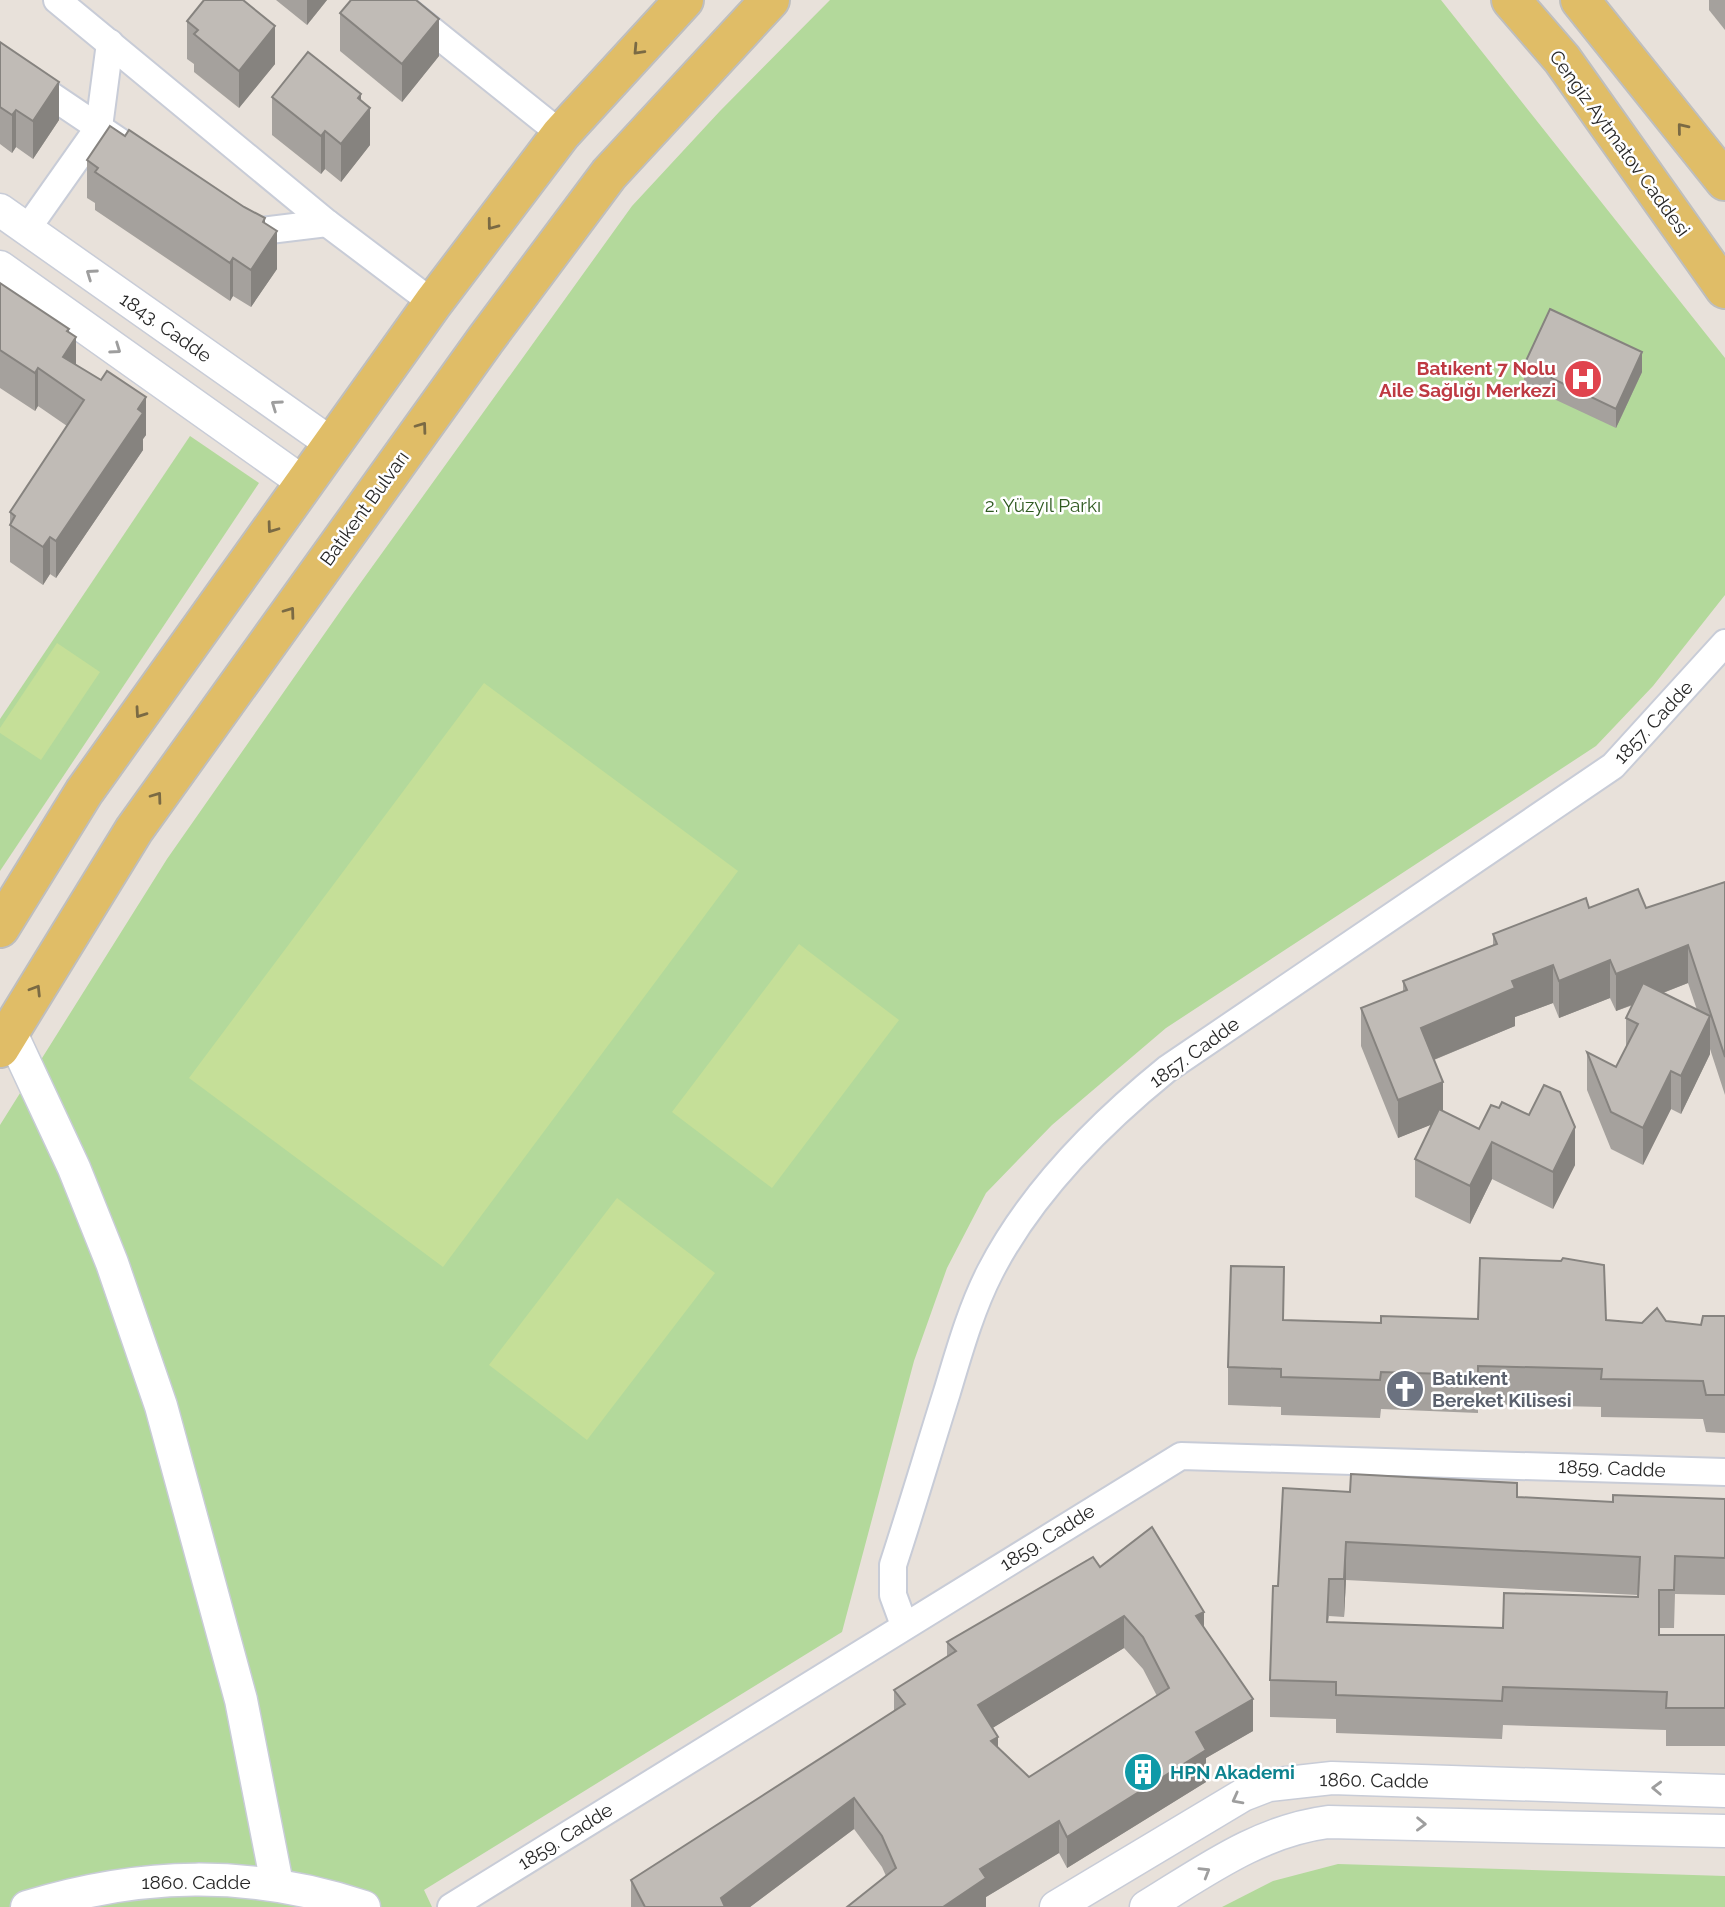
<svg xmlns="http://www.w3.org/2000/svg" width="1725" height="1907" font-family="Raleway,sans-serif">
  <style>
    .green { fill: #b3d99b }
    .pitch { fill: #c5df98 }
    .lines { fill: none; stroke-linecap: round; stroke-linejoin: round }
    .minor-casing { stroke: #c8ccd7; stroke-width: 30 }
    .tertiary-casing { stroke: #c8ccd7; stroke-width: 35 }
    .primary-casing { stroke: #bebebe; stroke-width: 42 }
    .minor { stroke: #fff; stroke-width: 26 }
    .tertiary { stroke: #fff; stroke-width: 32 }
    .primary { stroke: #e0bd67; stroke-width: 38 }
    .wall { fill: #a5a19d; fill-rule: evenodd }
    .shaded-wall { fill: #86837f }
    .building { fill: #c0bbb6; stroke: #86837f; stroke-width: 2; fill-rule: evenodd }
    .oneway { stroke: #7a6a44 }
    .oneway2 { stroke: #9e9e9e }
    .labels { text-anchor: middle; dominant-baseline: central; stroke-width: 5; stroke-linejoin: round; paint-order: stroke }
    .street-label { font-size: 19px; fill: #272727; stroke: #fff }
    .health-label { font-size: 19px; font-weight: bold; fill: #be3a42; stroke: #fff; text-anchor: end }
    .park-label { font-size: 19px; fill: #2f5a20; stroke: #fff }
    .worship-label { font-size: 19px; font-weight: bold; fill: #5b616d; stroke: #fff; text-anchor: start }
    .culture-label { font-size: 19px; font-weight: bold; fill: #0d838f; stroke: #fff; text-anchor: start }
  </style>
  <rect width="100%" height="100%" fill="#e8e1da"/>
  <g class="green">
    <polygon points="830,0 1441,0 1725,358 1725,595 1653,686 1596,746 1166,1028 1052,1125 986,1193 947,1268 914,1361 842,1632 424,1890 432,1907 0,1907 0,1125 167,859 346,603 632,206 720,111"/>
    <polygon points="190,436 259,483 0,871 0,719"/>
    <polygon points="1338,1864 1725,1876 1725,1907 1222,1907 1273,1881"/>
  </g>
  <g class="pitch">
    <polygon points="57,643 100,672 41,760 0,733 0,728"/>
    <polygon points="484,683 738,871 443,1267 189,1078"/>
    <polygon points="799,944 899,1020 772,1188 672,1112"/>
    <polygon points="617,1198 715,1273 587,1440 489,1365"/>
  </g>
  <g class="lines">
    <defs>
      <g id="minor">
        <polyline points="57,0 327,223 433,303"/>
        <polyline points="394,0 561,134"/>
        <polyline points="0,61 135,152"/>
        <polyline points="242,224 253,232 327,223"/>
        <polyline points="27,229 99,127 110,43"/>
        <path d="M904,1625L893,1595V1565C912,1507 929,1449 947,1392C959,1352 971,1309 990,1272C1031,1192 1098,1125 1167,1069L1613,766L1725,643"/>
        <polyline points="451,1907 1181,1456 1725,1472"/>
      </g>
      <g id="tertiary">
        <polyline points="0,210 332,444"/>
        <polyline points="0,267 304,483"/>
        <polyline points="10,1031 74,1168 112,1263 161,1406 241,1700 277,1884"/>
        <path d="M27,1907C141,1872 250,1869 364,1907"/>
        <polyline points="1056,1907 1243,1795 1269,1785 1332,1778 1725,1791"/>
        <path d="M1146,1907C1205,1871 1259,1831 1328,1822L1725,1831"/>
      </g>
      <g id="primary">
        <polyline points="1511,0 1562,59 1725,289"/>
        <polyline points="1580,0 1725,181"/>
        <polyline points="0,928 84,792 433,303 561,134 684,0"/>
        <polyline points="0,1048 134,830 486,339 609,174 770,0"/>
      </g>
    </defs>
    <use href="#minor" class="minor-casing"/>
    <use href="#tertiary" class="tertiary-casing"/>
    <use href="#primary" class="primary-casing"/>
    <use href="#minor" class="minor"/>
    <use href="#tertiary" class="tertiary"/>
    <use href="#primary" class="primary"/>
  </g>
  <g class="wall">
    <polygon points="276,0 327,0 307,25"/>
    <polygon points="1709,0 1725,0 1725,30 1709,10"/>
    <polygon points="340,13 439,56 402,102 340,51"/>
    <polygon points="187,21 275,64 239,108 194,72 194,64 187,59"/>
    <polygon points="0,42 59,120 33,159 16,147 12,153 0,144"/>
    <polygon points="272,97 361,100 370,145 341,182 325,169 321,174 272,135"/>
    <polygon points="125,136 265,224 277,269 251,307 233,296 230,301 95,210 95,203 87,198 87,160"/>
    <polygon points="0,283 69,332 76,366 146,435 143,439 143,450 56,578 50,574 43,585 10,562 10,512 67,426 38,406 35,411 0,388"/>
    <polygon points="1524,365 1642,372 1616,428 1524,385"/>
    <path d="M1725,882V1095L1710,1049V1054L1681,1114L1671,1109L1643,1165L1611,1149L1587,1090V1052L1616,1067L1626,1047V1018L1633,1005L1616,1011L1610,998L1559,1018L1553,1003L1515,1017V1026L1434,1060L1443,1111L1479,1129L1575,1165L1553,1209L1492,1179L1470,1224L1415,1197V1159L1432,1124L1398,1138L1361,1046V1008L1403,992V981L1493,946V934L1589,908H1646ZM1688,983L1697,1010L1663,993Z"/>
    <polygon points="1725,1316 1725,1433 1706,1432 1703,1419 1601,1417 1601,1407 1478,1404 1478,1413 1381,1409 1380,1418 1281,1415 1281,1407 1228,1405 1228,1367 1381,1323 1478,1319 1606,1320 1642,1323 1666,1321 1701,1325"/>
    <path d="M1350,1492L1517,1497L1613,1502L1725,1499V1595L1675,1594L1674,1628H1659V1635H1725V1746H1666V1730L1503,1725L1502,1739L1336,1733V1719L1270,1717V1680L1278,1586ZM1346,1580L1638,1595V1597L1503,1628L1328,1622L1329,1616L1344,1617Z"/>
    <path d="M1100,1567L1204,1628L1253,1731L1206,1758V1782L1067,1868L1059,1853L986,1897V1907L886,1876L882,1867L854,1829L750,1907H631V1880L894,1711V1690L947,1657V1642ZM1124,1648L1143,1669L1157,1696L1029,1777L998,1747L992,1728Z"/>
  </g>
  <g class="shaded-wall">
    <polygon points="307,0 327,0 307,25"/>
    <polygon points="439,19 439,56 402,102 402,64"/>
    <polygon points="275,26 275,64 239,108 239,71"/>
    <polygon points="59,82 59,120 33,159 33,121"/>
    <polygon points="361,94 361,120 370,108 370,145 341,182 341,144 358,98"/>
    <polygon points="16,110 16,147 12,153 12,115"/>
    <polygon points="325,131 325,169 321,174 321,136"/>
    <polygon points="265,218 265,248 277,231 277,269 251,307 251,270 263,222"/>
    <polygon points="233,258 233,296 230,301 230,263"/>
    <polygon points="69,329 69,349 76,337 76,375 63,357 67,331"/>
    <polygon points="1642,352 1642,372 1616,428 1616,409"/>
    <polygon points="38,368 38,406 35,411 35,373"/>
    <polygon points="146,397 146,435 143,439 143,450 56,578 56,541"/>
    <polygon points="50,537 50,574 43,585 43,547"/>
    <polygon points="1688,945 1688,983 1616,1011 1616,974"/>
    <polygon points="1610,960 1610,998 1559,1018 1559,981"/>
    <polygon points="1553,965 1553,1003 1515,1017 1515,1026 1421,1065 1421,1028 1512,981"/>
    <polygon points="1710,1016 1710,1054 1681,1114 1681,1076"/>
    <polygon points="1671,1071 1671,1109 1643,1165 1643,1128"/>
    <polygon points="1443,1082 1443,1120 1398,1138 1398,1100"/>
    <polygon points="1575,1127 1575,1165 1553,1209 1553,1172"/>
    <polygon points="1492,1142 1492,1179 1470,1224 1470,1186"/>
    <polygon points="1346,1542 1346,1580 1344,1617 1344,1579"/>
    <polygon points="1204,1612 1204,1644 1196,1616"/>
    <polygon points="1124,1616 1124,1648 978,1737 978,1705"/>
    <polygon points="1253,1699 1253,1731 1206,1758 1206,1782 1067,1868 1067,1837 1196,1732"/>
    <polygon points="998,1737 998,1769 991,1741"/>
    <polygon points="854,1798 854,1829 750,1907 721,1907 721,1898"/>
    <polygon points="1059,1821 1059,1853 986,1897 986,1907 943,1907 980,1869"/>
  </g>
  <g class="building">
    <polygon points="204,0 243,0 275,26 239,71 194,34 198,30 187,21"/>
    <polygon points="351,0 416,0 439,19 402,64 340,13"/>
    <polygon points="0,42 59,82 33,121 16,110 12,115 0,107"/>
    <polygon points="308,52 361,94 358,98 370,108 341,144 325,131 321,136 272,97"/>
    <polygon points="110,126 125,136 129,130 244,207 265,218 263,222 277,231 251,270 233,258 230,263 95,172 98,168 87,160"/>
    <polygon points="0,283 69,329 67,331 76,337 63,357 101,380 107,371 146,397 138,409 143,413 56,541 50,537 43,547 10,525 15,516 10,512 84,400 38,368 35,373 0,350"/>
    <polygon points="1550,309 1642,352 1616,409 1524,365"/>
    <polygon points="1725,882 1725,1057 1688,945 1616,974 1610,960 1559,981 1553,965 1512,981 1515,988 1421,1028 1443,1082 1398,1100 1361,1008 1407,990 1403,981 1497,944 1493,934 1586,898 1589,908 1638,889 1646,908"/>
    <polygon points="1643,983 1710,1016 1681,1076 1671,1071 1643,1128 1611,1112 1587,1052 1616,1067 1638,1024 1626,1018"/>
    <polygon points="1544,1085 1560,1092 1575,1127 1553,1172 1492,1142 1470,1186 1415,1159 1439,1109 1479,1129 1491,1105 1499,1108 1502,1102 1529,1115"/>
    <polygon points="1480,1258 1561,1261 1563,1258 1604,1265 1606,1320 1642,1323 1657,1308 1666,1321 1701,1325 1703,1316 1725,1316 1725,1395 1706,1395 1703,1381 1601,1379 1602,1369 1478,1366 1478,1375 1381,1372 1380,1380 1281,1377 1281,1369 1228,1367 1231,1266 1284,1267 1283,1320 1381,1323 1381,1316 1478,1319"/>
    <path d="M1351,1474L1517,1483V1497L1613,1502V1495L1725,1499V1558L1675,1556L1674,1590H1659V1635H1725V1708H1666L1667,1692L1503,1687L1502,1701L1336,1695V1682L1270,1680L1273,1586H1278L1283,1488L1350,1492ZM1346,1542L1640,1557L1638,1597L1504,1593L1503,1628L1327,1622L1329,1579H1344Z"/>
    <path d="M1152,1527L1204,1612L1196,1616L1253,1699L1196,1732L1206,1750L1067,1837L1059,1821L980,1869L986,1878L943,1907H847L896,1868L882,1836L854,1798L721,1898L725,1907H645L631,1880L905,1704L894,1690L956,1651L947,1642L1093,1557L1100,1567ZM1124,1616L1143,1637L1169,1688L1029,1777L991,1741L998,1737L978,1705Z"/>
  </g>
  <defs><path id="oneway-chevron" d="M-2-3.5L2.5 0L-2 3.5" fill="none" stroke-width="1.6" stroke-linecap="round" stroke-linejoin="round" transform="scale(1.75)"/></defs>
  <g class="oneway">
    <use href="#oneway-chevron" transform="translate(638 50) rotate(133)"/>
    <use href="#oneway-chevron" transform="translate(1682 128) rotate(-129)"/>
    <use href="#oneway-chevron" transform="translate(492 225) rotate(127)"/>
    <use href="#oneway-chevron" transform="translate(422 427) rotate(-54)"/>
    <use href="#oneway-chevron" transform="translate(272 528) rotate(126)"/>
    <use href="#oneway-chevron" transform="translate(290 612) rotate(-54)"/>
    <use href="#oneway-chevron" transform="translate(140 713) rotate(125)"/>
    <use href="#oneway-chevron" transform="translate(157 797) rotate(-54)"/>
    <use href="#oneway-chevron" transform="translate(36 990) rotate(-58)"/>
  </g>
  <g class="oneway2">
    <use href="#oneway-chevron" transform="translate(91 274) rotate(-145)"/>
    <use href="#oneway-chevron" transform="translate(116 349) rotate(35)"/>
    <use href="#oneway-chevron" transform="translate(276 405) rotate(-145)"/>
    <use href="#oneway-chevron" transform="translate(1657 1788) rotate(-178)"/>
    <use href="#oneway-chevron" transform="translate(1237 1799) rotate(152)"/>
    <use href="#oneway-chevron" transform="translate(1421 1824) rotate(1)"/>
    <use href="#oneway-chevron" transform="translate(1205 1872) rotate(-31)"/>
  </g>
  <defs>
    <symbol id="hospital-disc" viewBox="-11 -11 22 22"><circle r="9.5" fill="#e0444e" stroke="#fff"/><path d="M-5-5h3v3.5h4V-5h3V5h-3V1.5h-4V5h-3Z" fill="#fff"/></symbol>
    <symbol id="church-disc" viewBox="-11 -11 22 22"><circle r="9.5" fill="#6b7280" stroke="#fff"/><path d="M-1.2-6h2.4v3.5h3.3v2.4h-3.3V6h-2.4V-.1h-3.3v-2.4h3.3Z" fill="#fff"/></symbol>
    <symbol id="building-disc" viewBox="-11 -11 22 22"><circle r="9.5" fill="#0f9aa8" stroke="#fff"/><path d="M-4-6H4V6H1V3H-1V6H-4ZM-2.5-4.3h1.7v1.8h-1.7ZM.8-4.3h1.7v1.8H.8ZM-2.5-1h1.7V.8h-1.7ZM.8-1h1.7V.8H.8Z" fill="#fff"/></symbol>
  </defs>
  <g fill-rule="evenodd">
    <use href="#hospital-disc" x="1561" y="357" width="44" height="44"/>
    <use href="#church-disc" x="1383" y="1367" width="44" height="44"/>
    <use href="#building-disc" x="1121" y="1750" width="44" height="44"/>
  </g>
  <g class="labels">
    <g class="street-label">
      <text transform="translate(1620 143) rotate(54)">Cengiz Aytmatov Caddesi</text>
      <text transform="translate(166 327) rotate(35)">1843. Cadde</text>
      <text transform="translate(364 508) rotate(-54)">Batıkent Bulvarı</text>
      <text transform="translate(1653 722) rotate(-47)">1857. Cadde</text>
      <text transform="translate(1194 1052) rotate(-36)">1857. Cadde</text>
      <text transform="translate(1612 1468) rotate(2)">1859. Cadde</text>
      <text transform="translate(1047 1537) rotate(-32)">1859. Cadde</text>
      <text transform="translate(1374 1780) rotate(1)">1860. Cadde</text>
      <text transform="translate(565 1836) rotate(-32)">1859. Cadde</text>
      <text x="196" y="1882">1860. Cadde</text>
    </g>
    <g class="health-label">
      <text x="1556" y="368">Batıkent 7 Nolu<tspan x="1556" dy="22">Aile Sağlığı Merkezi</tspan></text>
    </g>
    <g class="park-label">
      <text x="1043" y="505">2. Yüzyıl Parkı</text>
    </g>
    <g class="worship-label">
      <text x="1432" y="1378">Batıkent<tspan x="1432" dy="22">Bereket Kilisesi</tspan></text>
    </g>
    <g class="culture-label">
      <text x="1170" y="1772">HPN Akademi</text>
    </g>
  </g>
</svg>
